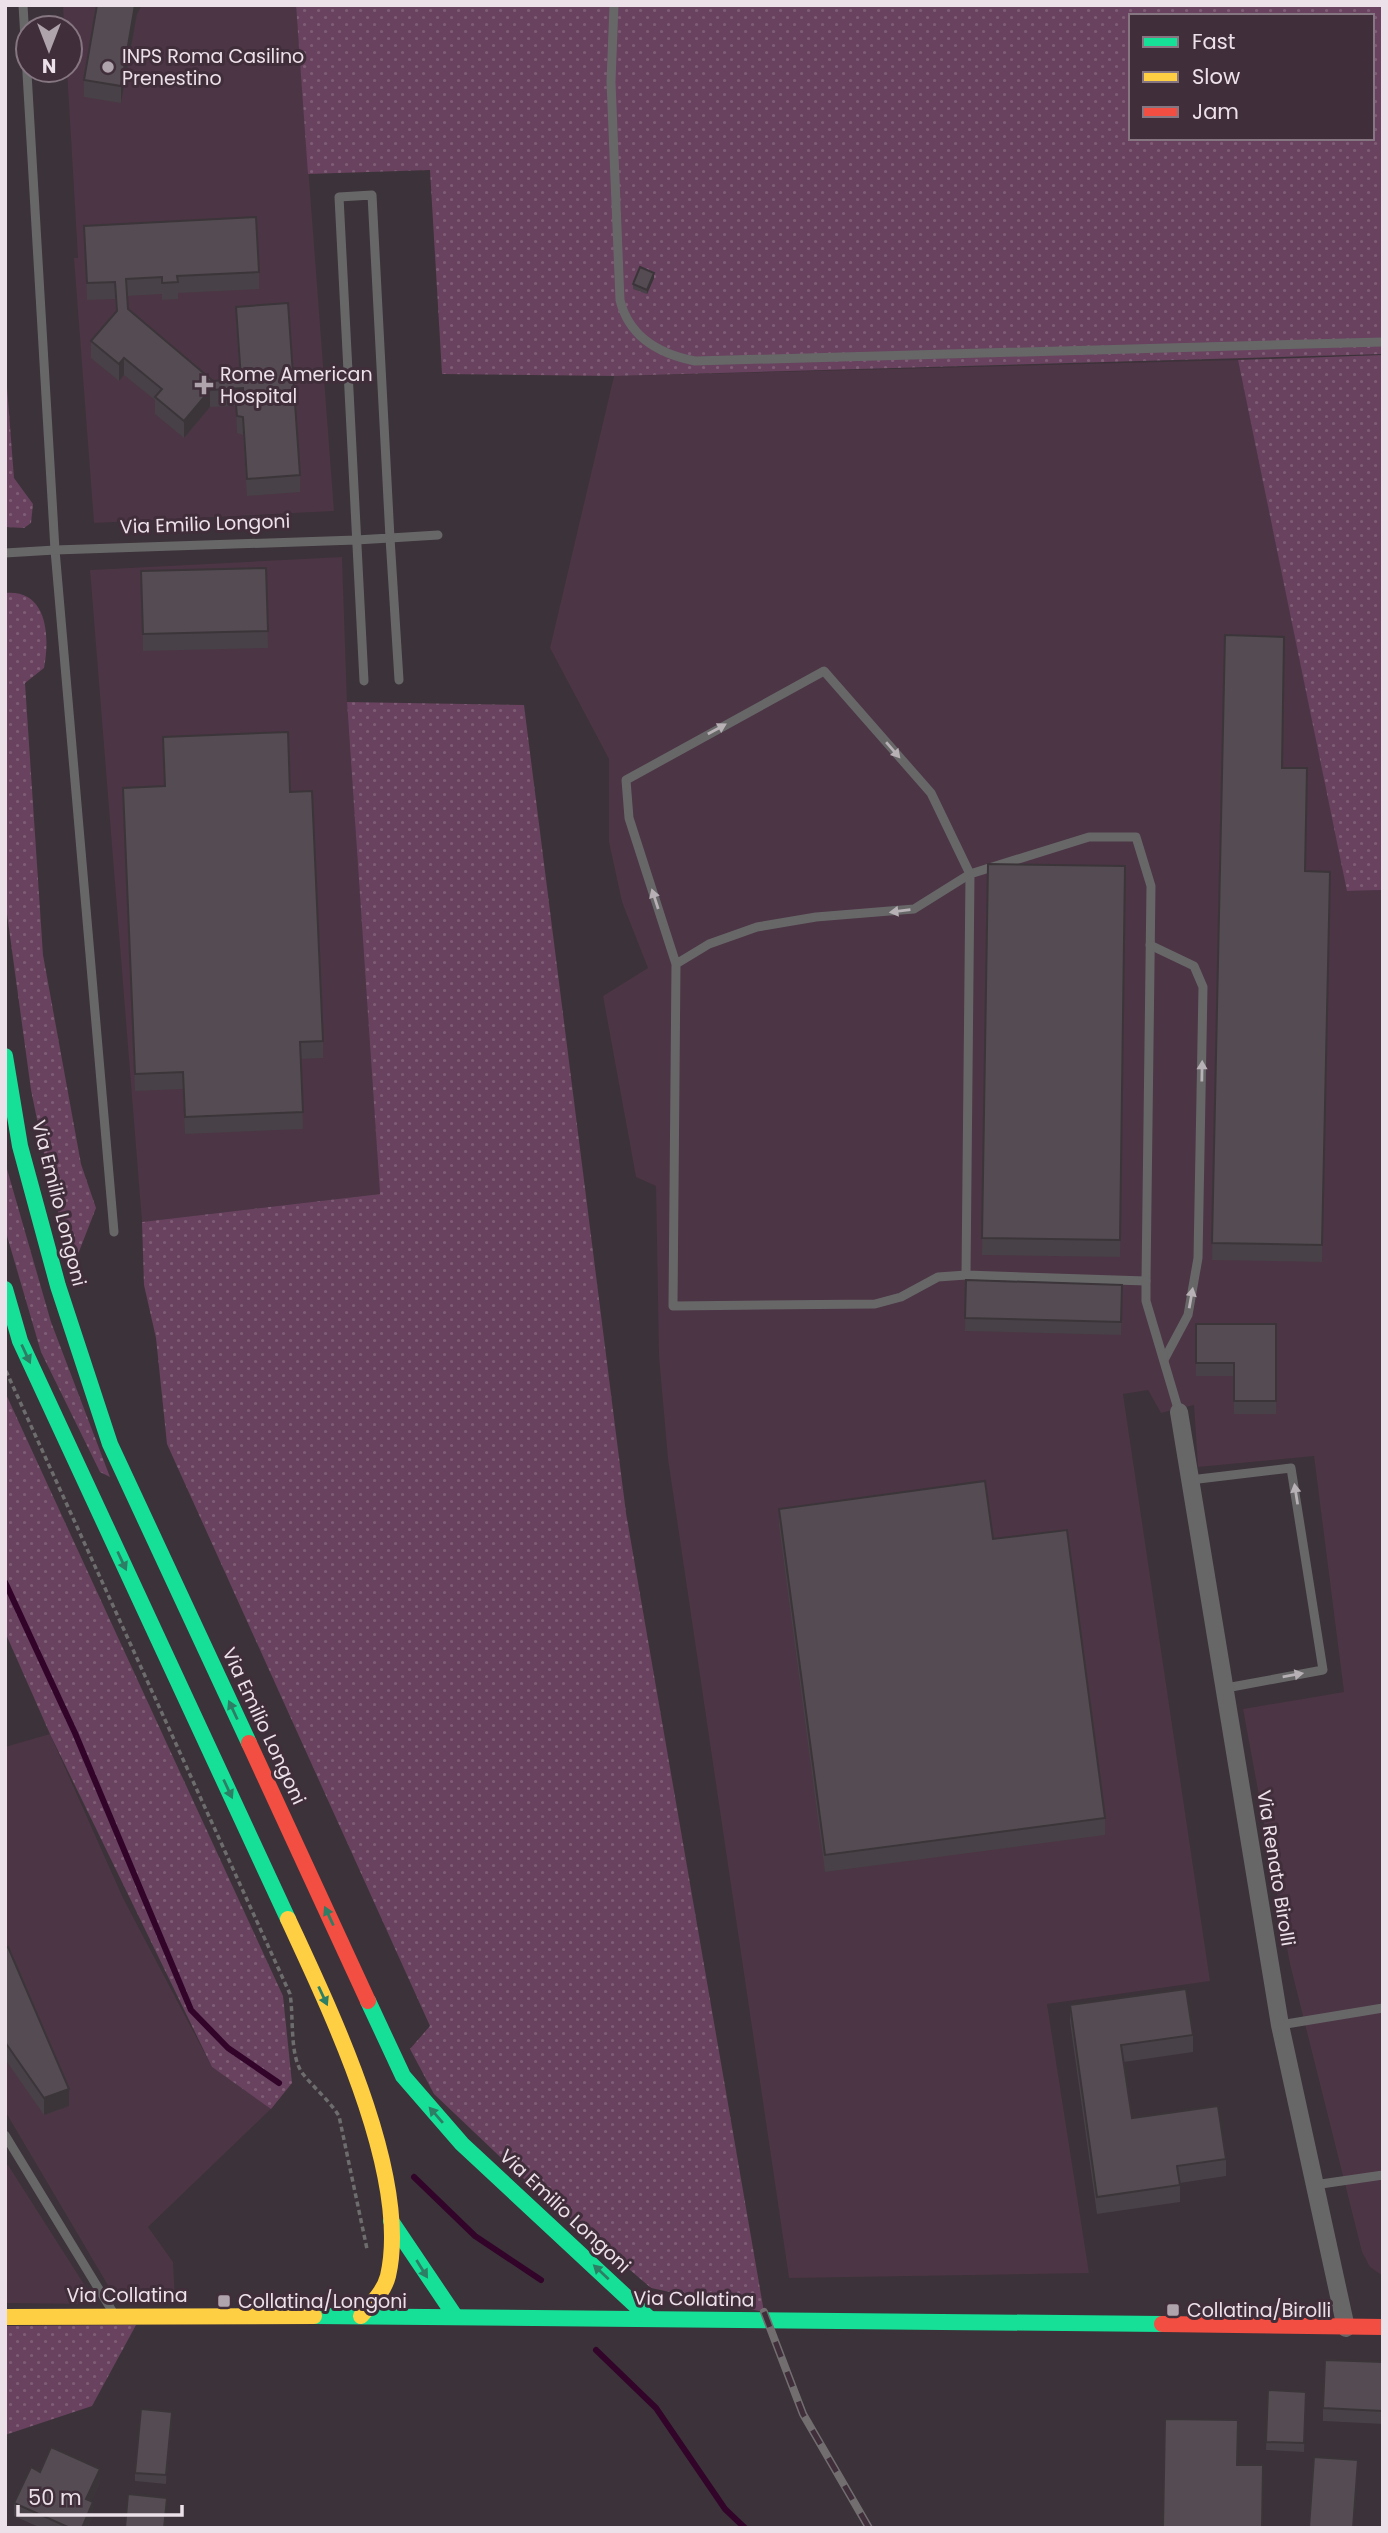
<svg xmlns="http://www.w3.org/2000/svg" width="1388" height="2533" font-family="Poppins,sans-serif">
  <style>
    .built { fill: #4c3545 }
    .grass { fill: url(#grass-dots); fill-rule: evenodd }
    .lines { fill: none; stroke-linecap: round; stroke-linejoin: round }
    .stream { stroke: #32042a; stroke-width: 6 }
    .path { stroke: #6e6d6e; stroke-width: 3.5; stroke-dasharray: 5 3.5; stroke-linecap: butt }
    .lane { stroke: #676768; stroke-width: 9 }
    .street { stroke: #676768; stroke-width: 18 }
    .fast { stroke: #16e098; stroke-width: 16 }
    .slow { stroke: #ffcf43; stroke-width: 16 }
    .jam { stroke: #f24e42; stroke-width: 16 }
    .rail-casing { stroke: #726e70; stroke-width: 8 }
    .rail { stroke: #402e3b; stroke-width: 5; stroke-dasharray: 16; stroke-linecap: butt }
    .wall { fill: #484147 }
    .shaded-wall { fill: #3b3539 }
    .building { fill: #544c52; stroke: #3b3539; stroke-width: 2 }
    .oneway { fill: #b7b0b5 }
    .oneway2 { fill: #2d7e65 }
    .poi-dot { fill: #afa4ab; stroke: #402e3b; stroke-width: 2.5 }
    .labels { text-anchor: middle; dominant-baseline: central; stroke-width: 6; stroke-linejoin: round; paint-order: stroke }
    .poi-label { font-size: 19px; fill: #ede1e9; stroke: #402e3b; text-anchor: start }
    .street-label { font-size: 19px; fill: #ede1e9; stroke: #402e3b }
  </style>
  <defs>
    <pattern id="grass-dots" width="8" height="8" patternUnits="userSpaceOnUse" patternTransform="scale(1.75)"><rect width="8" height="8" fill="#68425e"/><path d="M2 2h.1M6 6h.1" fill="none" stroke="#7e5d75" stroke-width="1.8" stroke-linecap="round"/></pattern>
  </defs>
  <rect width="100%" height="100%" fill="#3c3239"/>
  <g class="built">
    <polygon points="63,5 296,5 334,511 94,523 74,258 78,258 67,70 70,70 70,28 64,28"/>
    <polygon points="1238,360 1348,891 1383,890 1383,2276 1370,2267 1362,2252 1290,1964 1243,1709 1344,1692 1314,1456 1198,1467 1194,1405 1161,1413 1148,1390 1123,1394 1210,1981 1047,2004 1089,2273 789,2278 668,1459 659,1357 656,1186 636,1177 603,996 648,968 622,902 609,842 609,759 550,648 614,376"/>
    <polygon points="342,557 347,702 380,1194 142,1222 90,570"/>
    <polygon points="50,1734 123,1898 212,2067 273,2107 148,2227 173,2262 175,2299 119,2304 5,2111 5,1747"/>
    <polygon points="8,2165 87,2289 88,2304 5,2303 5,2166"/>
  </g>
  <g class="grass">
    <path d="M296,5H1383V354L614,376L442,374L430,170L308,174ZM1131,16H1372V138H1131Z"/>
    <polygon points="1383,355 1383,890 1347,891 1238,360"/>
    <polygon points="5,361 14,478 33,504 31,523 24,528 5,527"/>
    <path d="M5,593C48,589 50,637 44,668L25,683L43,955L81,1164L96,1208L73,1267L49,1178L31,1090L7,914Z"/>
    <polygon points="347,702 524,705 626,1513 764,2312 651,2288 516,2172 434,2094 410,2049 430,2026 167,1444 156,1338 144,1285 142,1222 380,1194"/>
    <polygon points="5,1162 51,1322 110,1477 100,1472 41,1352 5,1229"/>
    <polygon points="5,1392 283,1996 292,2083 271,2109 212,2067 50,1734 5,1632"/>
    <polygon points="136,2325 92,2406 5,2435 5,2326"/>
  </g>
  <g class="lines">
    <g class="stream">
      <polyline points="5,1582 75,1733 191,2010 228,2048 279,2083"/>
      <polyline points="414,2177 475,2236 541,2280"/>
      <polyline points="596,2350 656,2408 725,2509 745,2528"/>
    </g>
    <path class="path" d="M6,1371L290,1994C294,2017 289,2056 303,2074C315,2089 329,2100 339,2116L367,2249"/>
    <g class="lane">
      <polyline points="23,5 55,550 114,1232"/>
      <path d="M614,5L611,82L620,300C629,337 659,354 695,361L1383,342"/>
      <polyline points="5,553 55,550 356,540 390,538 372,195 339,197 364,681"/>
      <polyline points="399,680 390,538 438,535"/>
      <polygon points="1089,837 1136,837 1151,886 1146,1281 966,1275 970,874"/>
      <polyline points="1150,945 1194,966 1203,987 1198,1258 1188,1315 1164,1360"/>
      <polyline points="676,964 629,818 626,780 824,671 931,793 970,874 914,909 816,917 757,927 709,944 676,964 673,1306 875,1304 901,1297 938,1277 966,1275"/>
      <polyline points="1146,1281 1146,1301 1179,1412"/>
      <polyline points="1190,1480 1291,1468 1323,1670 1226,1688"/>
      <polyline points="1280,2025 1383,2008"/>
      <polyline points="5,2135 114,2314"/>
      <polyline points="1314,2185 1383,2175"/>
    </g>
    <polyline class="street" points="1179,1412 1280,2025 1346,2328"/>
    <g class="fast">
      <polyline points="5,1056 20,1146 58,1286 110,1444 249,1743"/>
      <polyline points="5,1289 20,1341 288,1919"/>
      <polyline points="368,2001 403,2076 462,2144 650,2319"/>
      <polyline points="391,2221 455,2316"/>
      <polyline points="314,2316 1162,2324"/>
    </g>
    <g class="slow">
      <path d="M288,1919C330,2010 411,2176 388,2276C384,2292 371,2304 361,2316"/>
      <polyline points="5,2317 314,2316"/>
    </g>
    <g class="jam">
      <polyline points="249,1743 368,2001"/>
      <polyline points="1162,2324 1383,2327"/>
    </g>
    <defs>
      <polyline id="rail" points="764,2312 803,2414 869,2528"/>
    </defs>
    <use href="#rail" class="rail-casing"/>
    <use href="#rail" class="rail"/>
  </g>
  <g class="wall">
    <polygon points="137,14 121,103 84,97 84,80"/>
    <polygon points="84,226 259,272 259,289 178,293 178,299 162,300 162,294 127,296 128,309 213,381 240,379 236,324 236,307 300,475 300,492 247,496 243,435 237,433 236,406 210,407 184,438 155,414 155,400 124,375 119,381 91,358 91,341 116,312 115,299 87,300"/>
    <polygon points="654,278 647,294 633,289 633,284"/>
    <polygon points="266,568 268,648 143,651 141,571"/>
    <polygon points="1225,635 1282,768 1305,871 1330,872 1322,1262 1212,1260"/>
    <polygon points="163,737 290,792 323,1041 323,1058 301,1059 303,1129 185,1134 183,1089 135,1091 123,788 164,786"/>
    <polygon points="988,864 1125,866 1120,1257 982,1255"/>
    <polygon points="966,1280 1122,1285 1121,1335 965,1331"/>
    <polygon points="1196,1324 1276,1324 1276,1414 1234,1414 1234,1376 1196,1376"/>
    <polygon points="779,1509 993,1539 1105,1818 1105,1835 825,1872 779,1526"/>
    <polygon points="5,1948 69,2106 44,2115 5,2059"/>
    <polygon points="1070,2005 1193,2035 1193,2052 1124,2062 1132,2118 1226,2159 1226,2176 1180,2183 1180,2202 1097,2214 1070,2022"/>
    <polygon points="1383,2362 1383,2424 1323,2421 1323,2408"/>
    <polygon points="1268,2390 1306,2392 1304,2452 1266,2450"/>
    <polygon points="172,2421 166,2484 135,2481 135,2473"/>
    <polygon points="40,2472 100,2482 91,2501 93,2515 87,2528 41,2528 14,2516 14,2503"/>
  </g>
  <g class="shaded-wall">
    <polygon points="135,5 142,5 137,14 121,103 121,86"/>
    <polygon points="654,273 654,278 647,294 647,290"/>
    <polygon points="124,358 124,375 119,381 119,364"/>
    <polygon points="210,390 210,407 184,438 184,421"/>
    <polygon points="69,2089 69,2106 44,2115 44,2098"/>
    <polygon points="172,2412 172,2421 166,2484 166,2475"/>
    <polygon points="1358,2460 1358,2473 1354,2528 1353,2528"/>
    <polygon points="100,2469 100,2482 86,2512 86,2499"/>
    <polygon points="93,2502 93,2515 87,2528 82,2528"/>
  </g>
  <g class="building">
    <polygon points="97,5 135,5 121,86 84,80"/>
    <polygon points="256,217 259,272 177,276 178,282 162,283 162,277 126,279 128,309 213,381 241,379 236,307 288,303 300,475 247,479 243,417 237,416 236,405 243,404 243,388 210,390 184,421 155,397 162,389 124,358 119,364 91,341 117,311 115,282 87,283 84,226"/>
    <polygon points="640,267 654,273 647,290 633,284"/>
    <polygon points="266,568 268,631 143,634 141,571"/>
    <polygon points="1225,635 1284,637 1282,768 1307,768 1305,871 1330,872 1322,1245 1212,1243"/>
    <polygon points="288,732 290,792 312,791 323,1041 300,1042 303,1112 185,1117 183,1072 135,1074 123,788 165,786 163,737"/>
    <polygon points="988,864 1125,866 1120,1240 982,1238"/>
    <polygon points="966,1280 1122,1285 1121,1322 965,1318"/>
    <polygon points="1196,1324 1276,1324 1276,1401 1234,1401 1234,1363 1196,1363"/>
    <polygon points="985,1481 993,1539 1067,1530 1105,1818 825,1855 779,1509"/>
    <polygon points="8,1947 69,2089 44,2098 5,2042 5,1948"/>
    <polygon points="1186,1989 1193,2035 1121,2045 1132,2118 1218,2106 1226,2159 1177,2166 1180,2185 1097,2197 1070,2005"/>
    <polygon points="1325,2360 1383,2362 1383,2411 1323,2408"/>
    <polygon points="1268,2390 1306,2392 1304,2443 1266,2442"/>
    <polygon points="141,2409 172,2412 166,2475 135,2473"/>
    <polygon points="1165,2419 1238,2420 1237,2465 1263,2465 1262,2528 1163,2528"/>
    <polygon points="51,2447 100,2469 86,2499 93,2502 82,2528 70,2528 14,2503 31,2467 40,2472"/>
    <polygon points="1314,2457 1358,2460 1353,2528 1309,2528"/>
    <polygon points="128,2494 167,2498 164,2528 125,2528"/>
  </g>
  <defs><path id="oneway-solid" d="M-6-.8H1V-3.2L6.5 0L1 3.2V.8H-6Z" transform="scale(1.75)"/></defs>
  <g class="oneway">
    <use href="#oneway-solid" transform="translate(717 729) rotate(-29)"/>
    <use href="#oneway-solid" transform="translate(893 750) rotate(49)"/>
    <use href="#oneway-solid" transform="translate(655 899) rotate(-108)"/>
    <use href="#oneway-solid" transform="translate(900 911) rotate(173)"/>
    <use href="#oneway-solid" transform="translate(1202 1071) rotate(-89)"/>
    <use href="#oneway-solid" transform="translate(1191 1298) rotate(-80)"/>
    <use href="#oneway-solid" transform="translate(1296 1494) rotate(-99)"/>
    <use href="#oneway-solid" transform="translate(1293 1675) rotate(-10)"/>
  </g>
  <g class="oneway2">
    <use href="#oneway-solid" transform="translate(26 1354) rotate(65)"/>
    <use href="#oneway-solid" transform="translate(122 1561) rotate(65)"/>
    <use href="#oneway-solid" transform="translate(233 1710) rotate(-115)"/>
    <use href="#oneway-solid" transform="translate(228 1789) rotate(65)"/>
    <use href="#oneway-solid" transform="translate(329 1916) rotate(-115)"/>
    <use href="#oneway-solid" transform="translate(323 1996) rotate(65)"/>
    <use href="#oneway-solid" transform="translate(436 2115) rotate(-131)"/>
    <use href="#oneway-solid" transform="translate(422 2269) rotate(58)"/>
    <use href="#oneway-solid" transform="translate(601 2272) rotate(-137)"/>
  </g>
  <g class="poi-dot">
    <circle cx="108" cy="67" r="7"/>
    <path d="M200.5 374.5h7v7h7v7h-7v7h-7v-7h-7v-7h7z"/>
    <rect x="217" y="2294" width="14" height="14" rx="3.5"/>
    <rect x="1166" y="2303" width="14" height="14" rx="3.5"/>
  </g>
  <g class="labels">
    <g class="poi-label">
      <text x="122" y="56">INPS Roma Casilino<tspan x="122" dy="22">Prenestino</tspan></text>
      <text x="220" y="374">Rome American<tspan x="220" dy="22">Hospital</tspan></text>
      <text x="238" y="2301">Collatina/Longoni</text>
      <text x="1187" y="2310">Collatina/Birolli</text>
    </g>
    <g class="street-label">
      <text transform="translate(205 524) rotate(-2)">Via Emilio Longoni</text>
      <text transform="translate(59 1203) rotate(76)">Via Emilio Longoni</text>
      <text transform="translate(264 1726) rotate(65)">Via Emilio Longoni</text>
      <text transform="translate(1276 1868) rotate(81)">Via Renato Birolli</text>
      <text transform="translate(565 2211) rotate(43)">Via Emilio Longoni</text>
      <text x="127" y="2295">Via Collatina</text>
      <text transform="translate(694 2299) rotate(1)">Via Collatina</text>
    </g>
  </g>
  <rect width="1388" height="2533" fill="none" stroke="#ede1e9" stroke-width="14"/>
  <rect x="1129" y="14" width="245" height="126" fill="#402e3b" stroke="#857681" stroke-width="2"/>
  <rect x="1143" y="37" width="35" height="10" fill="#16e098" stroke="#857681" stroke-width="2"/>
  <text x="1192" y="49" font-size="21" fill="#ede1e9">Fast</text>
  <rect x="1143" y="72" width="35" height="10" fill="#ffcf43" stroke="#857681" stroke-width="2"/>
  <text x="1192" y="84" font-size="21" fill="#ede1e9">Slow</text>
  <rect x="1143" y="107" width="35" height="10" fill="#f24e42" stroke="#857681" stroke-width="2"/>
  <text x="1192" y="119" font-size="21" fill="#ede1e9">Jam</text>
  <g transform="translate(49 49) rotate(180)"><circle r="33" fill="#402e3b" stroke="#857681" stroke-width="2"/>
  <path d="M0-5L12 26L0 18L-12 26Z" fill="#afa4ab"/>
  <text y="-10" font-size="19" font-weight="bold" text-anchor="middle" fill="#ede1e9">N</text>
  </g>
  <path d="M18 2505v10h164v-10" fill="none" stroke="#ede1e9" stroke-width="3.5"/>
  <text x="28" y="2505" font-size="21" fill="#ede1e9" stroke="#402e3b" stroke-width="5" paint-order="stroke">50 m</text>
</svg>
